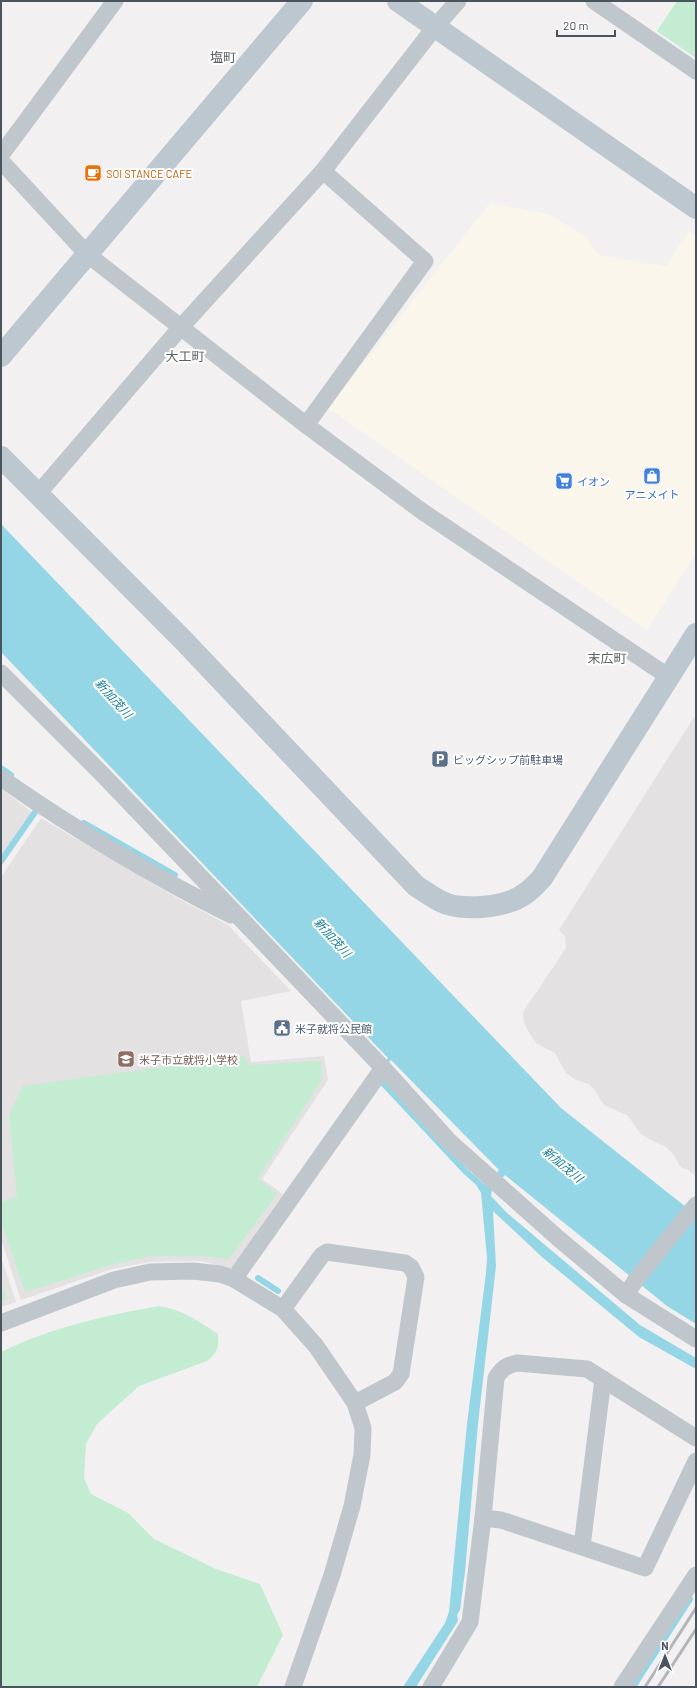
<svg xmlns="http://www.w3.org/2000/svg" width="697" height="1688" font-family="Barlow,'Noto Sans JP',sans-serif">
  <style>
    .commercial { fill: #fbf6ec }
    .education { fill: #e3e1e1 }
    .green { fill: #c3ecd2 }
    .water { fill: #94d6e5 }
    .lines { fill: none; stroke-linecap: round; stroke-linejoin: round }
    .stream { stroke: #94d6e5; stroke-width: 6 }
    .street { stroke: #bfc7cd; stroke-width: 17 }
    .secondary { stroke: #bdc7d0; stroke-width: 22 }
    .rail { stroke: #b3b5ba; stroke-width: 3 }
    .labels { text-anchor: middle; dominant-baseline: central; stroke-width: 4; stroke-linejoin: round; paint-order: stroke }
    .food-label { font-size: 11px; fill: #c56008; stroke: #fff; text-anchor: start }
    .shop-label { font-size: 11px; fill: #366cbe; stroke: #fff; text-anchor: start }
    .service-label { font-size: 11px; fill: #4e5e75; stroke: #fff; text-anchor: start }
    .education-label { font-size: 11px; fill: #785e54; stroke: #fff; text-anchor: start }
    .water-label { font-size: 12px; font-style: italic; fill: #198098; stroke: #fff }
    .quarter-label { font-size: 13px; fill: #5d6064; stroke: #fff }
  </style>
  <rect width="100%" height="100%" fill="#f2f0f0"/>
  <polygon class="commercial" points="490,203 548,214 585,236 599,255 666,266 689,231 696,235 696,553 647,630 328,408"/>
  <g class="education">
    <polygon points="696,714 696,1176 687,1169 682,1168 680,1166 674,1155 666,1147 651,1140 640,1133 628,1116 604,1105 594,1089 589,1084 576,1080 566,1073 555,1053 537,1044 531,1036 524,1023 523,1012 566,948 565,936 559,930"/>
    <polygon points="1,789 36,815 1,867"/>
    <polygon points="41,818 172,895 228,925 291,991 241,1001 251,1062 324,1056 328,1080 262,1179 283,1194 231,1269 202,1261 150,1262 112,1269 21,1300 1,1239 1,877"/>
    <polygon points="1,1257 16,1302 1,1307"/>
  </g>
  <g class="green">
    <polygon points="677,1 696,1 696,58 657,31"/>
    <polygon points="245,1056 249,1065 321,1061 322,1080 258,1179 277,1194 229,1259 200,1256 150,1256 114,1264 25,1292 1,1221 1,1202 17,1197 9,1114 23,1086"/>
    <polygon points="1,1281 7,1299 1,1301"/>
    <path d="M160,1306C184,1311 197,1320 218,1334C219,1346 218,1353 207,1361L139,1386L97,1424L86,1444L84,1478L91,1494L128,1513L154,1539L216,1569L260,1584L283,1635L257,1687H1V1352C49,1328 107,1315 160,1306Z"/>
  </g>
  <polygon class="water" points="1,524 561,1108 696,1215 696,1324 667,1306 505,1175 492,1190 491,1196 507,1213 640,1325 696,1358 696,1369 639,1337 542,1257 493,1211 496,1266 478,1424 465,1572 460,1610 457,1615 458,1621 416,1687 403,1687 445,1623 449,1612 467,1424 486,1273 487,1258 481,1193 473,1180 476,1179 486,1185 499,1170 391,1060 388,1063 386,1061 388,1058 1,652"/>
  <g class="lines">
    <g class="stream">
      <polyline points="1,768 11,775"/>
      <polyline points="84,823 175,875"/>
      <polyline points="1,861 40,805"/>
      <polyline points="381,1081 466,1172 480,1184"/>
      <polyline points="258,1278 278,1291"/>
      <polyline points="633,1687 690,1599"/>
    </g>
    <g class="street">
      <polyline points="594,1 696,71"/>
      <polyline points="1,155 115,1"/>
      <polyline points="1,161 87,254 306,425 423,512 669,677"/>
      <polyline points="306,425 425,261 323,171"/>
      <polyline points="37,495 181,327 323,171 435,27 458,1"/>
      <polyline points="1,673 102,774 242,920 383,1068 449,1141 559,1239 626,1295 696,1339"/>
      <path d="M1,778C74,829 151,875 231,915"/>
      <polyline points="234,1279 383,1068"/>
      <polyline points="626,1295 637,1278 696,1205"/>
      <polyline points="283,1309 322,1255 327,1252 405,1263 411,1267 416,1277 401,1374 395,1382 355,1403"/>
      <polyline points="1,1323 114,1280 150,1272 193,1271 220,1274 234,1279 283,1309 316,1346 355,1403 363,1428 362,1455 352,1506 332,1575 293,1687"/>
      <polyline points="483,1518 501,1520 645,1568 696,1461"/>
      <polyline points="582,1546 603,1379"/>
      <path d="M431,1687L470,1622L483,1518L496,1378C502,1368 507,1365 517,1363L587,1369L696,1438"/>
      <polyline points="622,1687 696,1575"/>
    </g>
    <g class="secondary">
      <polyline points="398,1 696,208"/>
      <polyline points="1,356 302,1"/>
      <path d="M1,457L184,641L416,886C424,891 432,897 440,901C461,912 507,908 526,893C532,889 537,883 542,878L696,634"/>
    </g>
    <g class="rail">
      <polyline points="645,1687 696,1608"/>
      <polyline points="658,1687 696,1629"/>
    </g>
  </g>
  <defs>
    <symbol id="cafe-square" viewBox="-11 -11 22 22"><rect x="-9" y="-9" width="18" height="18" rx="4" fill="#e8710a" stroke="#fff"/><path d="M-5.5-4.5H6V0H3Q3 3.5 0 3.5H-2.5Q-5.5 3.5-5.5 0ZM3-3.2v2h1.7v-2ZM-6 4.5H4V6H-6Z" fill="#fff"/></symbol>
    <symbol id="shop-square" viewBox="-11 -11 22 22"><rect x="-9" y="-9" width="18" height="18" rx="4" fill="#3f7fe0" stroke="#fff"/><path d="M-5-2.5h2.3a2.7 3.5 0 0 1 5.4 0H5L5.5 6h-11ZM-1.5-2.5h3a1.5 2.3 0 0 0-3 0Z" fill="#fff"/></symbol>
    <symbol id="supermarket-square" viewBox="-11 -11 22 22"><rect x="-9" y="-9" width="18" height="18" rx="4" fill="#3f7fe0" stroke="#fff"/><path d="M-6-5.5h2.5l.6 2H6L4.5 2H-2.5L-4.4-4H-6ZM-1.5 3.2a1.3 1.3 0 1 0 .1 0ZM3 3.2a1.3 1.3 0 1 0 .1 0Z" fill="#fff"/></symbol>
    <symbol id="parking-square" viewBox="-11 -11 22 22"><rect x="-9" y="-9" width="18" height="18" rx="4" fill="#5c6f8a" stroke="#fff"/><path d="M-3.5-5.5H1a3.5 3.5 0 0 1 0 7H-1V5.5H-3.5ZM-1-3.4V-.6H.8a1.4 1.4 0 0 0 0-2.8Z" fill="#fff"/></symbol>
    <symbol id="civic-square" viewBox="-11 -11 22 22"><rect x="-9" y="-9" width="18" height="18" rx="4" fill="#5c6f8a" stroke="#fff"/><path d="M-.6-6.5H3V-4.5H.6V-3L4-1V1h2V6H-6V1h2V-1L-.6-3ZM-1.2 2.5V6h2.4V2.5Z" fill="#fff"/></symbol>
    <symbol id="school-square" viewBox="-11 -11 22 22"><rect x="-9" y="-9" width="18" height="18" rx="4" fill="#8d6e63" stroke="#fff"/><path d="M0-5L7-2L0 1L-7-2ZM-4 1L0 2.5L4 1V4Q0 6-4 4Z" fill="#fff"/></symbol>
  </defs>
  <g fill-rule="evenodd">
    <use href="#cafe-square" x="83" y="163" width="20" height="20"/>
    <use href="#shop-square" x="642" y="466" width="20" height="20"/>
    <use href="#supermarket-square" x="554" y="471" width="20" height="20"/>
    <use href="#parking-square" x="430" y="749" width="20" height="20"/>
    <use href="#civic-square" x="272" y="1018" width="20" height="20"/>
    <use href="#school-square" x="116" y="1049" width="20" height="20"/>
  </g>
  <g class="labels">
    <g class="food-label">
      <text x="106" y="173">SOI STANCE CAFE</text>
    </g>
    <g class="shop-label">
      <text x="577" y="481">イオン</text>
      <text x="652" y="494" text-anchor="middle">アニメイト</text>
    </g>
    <g class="service-label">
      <text x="453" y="759">ビッグシップ前駐車場</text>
      <text x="295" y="1028">米子就将公民館</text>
    </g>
    <g class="education-label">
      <text x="139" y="1059">米子市立就将小学校</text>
    </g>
    <g class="water-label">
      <text transform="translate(114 698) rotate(48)">新加茂川</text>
      <text transform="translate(333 937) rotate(48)">新加茂川</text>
      <text transform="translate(563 1164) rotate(40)">新加茂川</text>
    </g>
    <g class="quarter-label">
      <text x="223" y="57">塩町</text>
      <text x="185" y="356">大工町</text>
      <text x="607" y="658">末広町</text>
    </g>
  </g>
  <rect width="697" height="1688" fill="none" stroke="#49545c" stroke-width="4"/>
  <g transform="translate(665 1656)" stroke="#ffffff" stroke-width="3" paint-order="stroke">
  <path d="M0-3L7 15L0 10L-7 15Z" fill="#49545c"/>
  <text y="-6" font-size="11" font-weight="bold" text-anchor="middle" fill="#49545c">N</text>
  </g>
  <path d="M557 30v6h58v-6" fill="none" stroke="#49545c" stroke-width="2"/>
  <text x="563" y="30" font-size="12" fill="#49545c" stroke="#ffffff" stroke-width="3" paint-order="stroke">20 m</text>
</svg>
